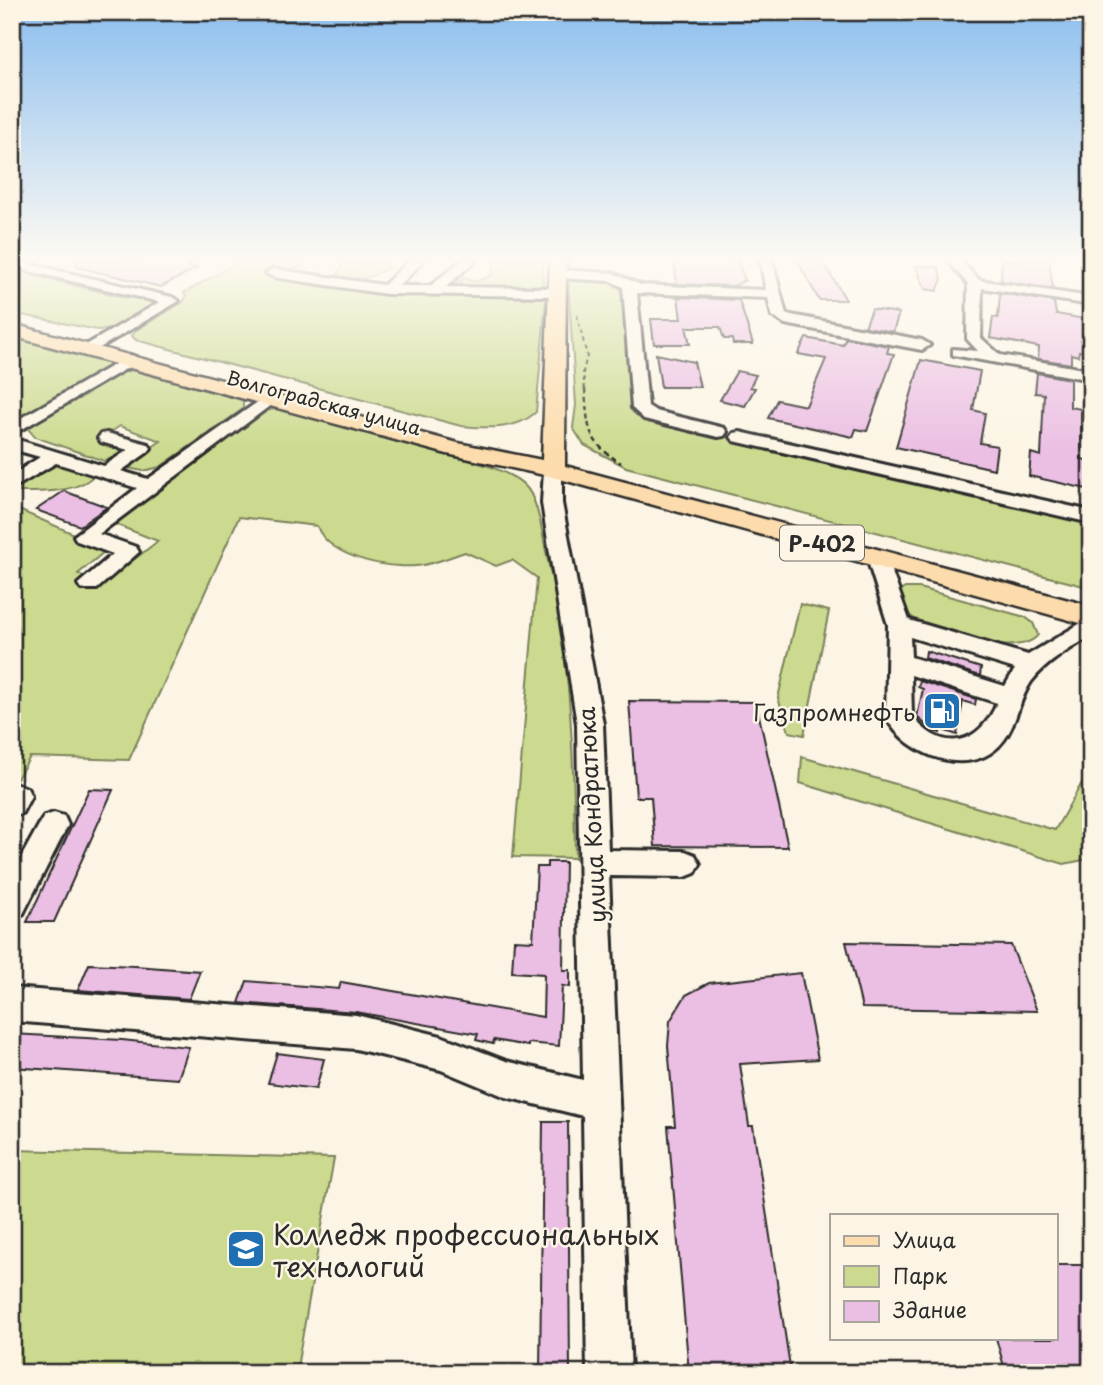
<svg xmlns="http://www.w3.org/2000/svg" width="1103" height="1385" font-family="'Playpen Sans',sans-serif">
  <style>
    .green { fill: #cbda8e; stroke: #7b825c; stroke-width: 2 }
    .building { fill: #ebbee3; stroke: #2b2b2b; stroke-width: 2 }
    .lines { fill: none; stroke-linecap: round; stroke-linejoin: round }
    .minor-casing { stroke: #2b2b2b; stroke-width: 6 }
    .major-casing { stroke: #2b2b2b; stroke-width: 5 }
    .path-far1 { stroke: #2b2b2b; stroke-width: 2; stroke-dasharray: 4.5 3.5; stroke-linecap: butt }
    .path { stroke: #2b2b2b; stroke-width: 2.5; stroke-dasharray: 5 3.5; stroke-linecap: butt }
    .minor { fill: #fcf5e5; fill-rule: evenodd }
    .major { fill: #fcdcac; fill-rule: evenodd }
    .labels { text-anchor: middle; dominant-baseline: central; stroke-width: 5; stroke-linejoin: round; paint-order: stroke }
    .far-street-label { font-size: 19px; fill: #2b2b2b; stroke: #fcf5e5 }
    .shield { fill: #fcf5e5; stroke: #6a6863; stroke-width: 2 }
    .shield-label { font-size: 21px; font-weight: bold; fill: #2b2b2b }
    .poi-label { font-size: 23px; fill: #2b2b2b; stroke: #fcf5e5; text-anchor: end }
    .street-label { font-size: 23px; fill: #2b2b2b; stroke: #fcf5e5 }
    .near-poi-label { font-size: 28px; fill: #2b2b2b; stroke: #fcf5e5; text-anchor: start }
  </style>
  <rect width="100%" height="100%" fill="#fcf5e5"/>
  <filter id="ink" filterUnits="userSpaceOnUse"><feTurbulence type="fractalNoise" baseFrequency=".0143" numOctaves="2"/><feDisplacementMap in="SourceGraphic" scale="14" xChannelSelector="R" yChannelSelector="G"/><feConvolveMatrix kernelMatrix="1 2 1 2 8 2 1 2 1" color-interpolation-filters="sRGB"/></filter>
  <g filter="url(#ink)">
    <g class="green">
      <path d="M242,260H308L304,267C291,271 275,266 265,273L383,292L541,294L546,300L536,412C516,431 486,428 461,426L136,340L132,336L135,331L183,302L186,297L184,293Z"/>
      <polygon points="494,260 543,260 543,288 462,288 455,285 465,278 475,282 492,275"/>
      <path d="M386,262L385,267H391C375,274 353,288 337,276L343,263Z"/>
      <polygon points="26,270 34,272 30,275 126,298 135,294 164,300 115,329 97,330 12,313 12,277"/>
      <polygon points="580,278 606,280 624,289 636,414 1091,520 1091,588 626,467 584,445 573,428 576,405 568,281"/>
      <polygon points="12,336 112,360 113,366 12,424"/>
      <polygon points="139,369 243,397 243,409 160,467 143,471 122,467 161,441 120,426 100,439 121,448 122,454 104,461 35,437 29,430 31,424 122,372"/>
      <path d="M283,407L492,467C507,474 523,479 531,494C541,515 543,539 548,561C571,659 574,758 575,858L513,857L537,578L512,560L496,566L465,552C453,556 441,561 428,564C397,572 328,559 317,526L239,517L129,760L30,757L12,787V507L95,543L104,552L78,574L102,584L158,541L109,522L255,414Z"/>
      <path d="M64,461L95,474C79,494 36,492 12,492V489L50,464Z"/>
      <path d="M905,588H919L1025,617L1033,623L1038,635C1018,661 927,633 907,613C901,608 900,600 897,593Z"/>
      <polygon points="800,604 829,611 804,735 789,732 778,698"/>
      <polygon points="802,757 1055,830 1091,767 1091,854 1088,859 1064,864 800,783"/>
      <polygon points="12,1150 334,1158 296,1373 12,1373"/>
    </g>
    <g class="building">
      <polygon points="77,260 198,260 188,266 197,268 161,287 77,267"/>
      <polygon points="674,260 737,260 745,280 734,286 677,284"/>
      <polygon points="797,260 822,260 846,300 819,300"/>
      <polygon points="1002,260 1049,260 1053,289 1001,281"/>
      <polygon points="916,266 938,267 942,279 937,291 925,289"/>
      <polygon points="1000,293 1054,302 1056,314 1091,320 1091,353 1079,351 1078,356 1071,354 1071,364 1038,359 1039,347 990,338 993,317 998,318"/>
      <polygon points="678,297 739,300 753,344 733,344 732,339 724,339 720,327 686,327 690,344 654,344 651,319 681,319"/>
      <polygon points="872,309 899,313 893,332 865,327"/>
      <polygon points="806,338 843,345 846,338 889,346 887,353 894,354 867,431 856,429 853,437 768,418 777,400 806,406 826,359 798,354"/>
      <polygon points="656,354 694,362 700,387 661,387"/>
      <polygon points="921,360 980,371 973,410 985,413 980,443 997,446 994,469 896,447"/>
      <polygon points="737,371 756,375 750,387 755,388 745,406 720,400"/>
      <polygon points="1037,373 1070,379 1070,407 1081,409 1081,459 1091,461 1091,490 1029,476 1031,453 1041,456 1044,394 1035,393"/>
      <polygon points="64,491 107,507 80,526 36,510"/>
      <polygon points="926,651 981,668 980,676 925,658"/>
      <polygon points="920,681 976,699 975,705 963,701 957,735 940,729 940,733 933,731 917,717 923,689 918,687"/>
      <polygon points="629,701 756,702 788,847 655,846 651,797 636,797"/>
      <polygon points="89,789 113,790 54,922 27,922"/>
      <polygon points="547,862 565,862 563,970 570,970 570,987 562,986 559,1046 528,1043 528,1046 494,1040 493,1044 476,1040 478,1034 356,1012 239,1003 247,981 339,989 341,982 543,1017 544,974 512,972 514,940 533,941 537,867 547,867"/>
      <polygon points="846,942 1011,945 1037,1011 862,1008"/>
      <polygon points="89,964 135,966 200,971 189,999 78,990"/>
      <polygon points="801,973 818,1059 740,1064 749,1126 753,1126 791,1373 689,1373 668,1126 675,1126 668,1046 670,1021 686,995 709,983"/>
      <polygon points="12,1034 122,1040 189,1047 178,1079 12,1067"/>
      <polygon points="277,1053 324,1059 316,1089 268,1083"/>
      <polygon points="543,1122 568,1122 570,1373 540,1373"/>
      <polygon points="1056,1265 1091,1265 1091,1370 1005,1370 996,1338 1056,1338"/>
    </g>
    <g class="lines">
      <defs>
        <g id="minor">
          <polygon points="12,260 172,297 179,301 91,353 83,348 86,345 160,302 12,267"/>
          <polygon points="410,260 424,260 399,286 430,286 462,260 476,260 446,287 556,288 563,292 556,296 387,294 273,277 266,273 273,269 384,285"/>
          <polygon points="760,260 772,260 786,314 922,340 930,345 922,350 785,324 772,316 768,298 637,293 648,406 656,411 724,428 727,432 724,436 718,437 644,419 632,408 623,287 611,281 558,278 551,274 558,270 613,273 641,285 766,290"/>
          <polygon points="947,260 960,260 979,280 1091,297 1091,305 982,288 981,338 1000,355 1091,370 1091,380 953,355 953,349 978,351 967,339 968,284"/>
          <polygon points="131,355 136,357 136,363 12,435 12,423"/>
          <polygon points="269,394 275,396 275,402 99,534 136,547 139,552 97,589 81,589 78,584 113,554 77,541 74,536 137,488 56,463 12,489 12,475 40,457 12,449 12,438 104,466 128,450 101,442 98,438 101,434 107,433 148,444 151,448 148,452 121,471 148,479"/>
          <polygon points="740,432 1091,511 1091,523 734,441 731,437 734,433"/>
          <polygon points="553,464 562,470 562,503 603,724 608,850 685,851 695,855 700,864 695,873 685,877 609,876 631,1373 587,1373 583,1116 506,1097 441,1070 356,1049 12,1021 12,988 356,1015 441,1036 506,1061 583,1080 577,724 542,503 544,470"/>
          <path d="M877,551L887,558L909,620L1028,655L1091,617V636C1070,649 1046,662 1031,682C1019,699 1017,723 1004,740C974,781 907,757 886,717L888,625L867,558ZM910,637L1015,669L1005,686L911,657ZM911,675L997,703C979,746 942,754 912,716Z"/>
          <polygon points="17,784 27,788 31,796 22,813 12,817 12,786"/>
          <polygon points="54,813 64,816 68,825 23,914 12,918 12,874 44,816"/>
        </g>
        <polygon id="major" points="550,260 566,260 565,466 1091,606 1091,626 549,476 447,454 12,336 12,324 458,443 542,460"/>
      </defs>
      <use href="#minor" class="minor-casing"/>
      <use href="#major" class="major-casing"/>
      <polyline class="path-far1" points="577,315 587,356 583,372 585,391"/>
      <path class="path" d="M585,389C588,428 586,441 621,463"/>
      <use href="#minor" class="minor"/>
      <use href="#major" class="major"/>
    </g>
  </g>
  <linearGradient id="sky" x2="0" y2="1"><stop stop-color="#8bbeef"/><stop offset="0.57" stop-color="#fefaf3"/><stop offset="1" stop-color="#fefaf3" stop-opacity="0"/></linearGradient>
  <rect width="1103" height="454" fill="url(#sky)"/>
  <defs>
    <symbol id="fuel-square" viewBox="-11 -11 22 22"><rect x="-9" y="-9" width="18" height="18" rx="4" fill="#1f6fb2" stroke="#fcf5e5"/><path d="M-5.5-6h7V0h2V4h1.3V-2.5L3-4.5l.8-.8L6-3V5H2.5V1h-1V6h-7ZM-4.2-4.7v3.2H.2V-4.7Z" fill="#fff"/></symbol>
    <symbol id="university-square" viewBox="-11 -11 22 22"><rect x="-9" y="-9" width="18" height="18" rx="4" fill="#1f6fb2" stroke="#fcf5e5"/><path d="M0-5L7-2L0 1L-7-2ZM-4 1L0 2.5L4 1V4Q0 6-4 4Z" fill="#fff"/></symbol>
  </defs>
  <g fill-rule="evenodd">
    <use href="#fuel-square" x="920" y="689" width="44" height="44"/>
    <use href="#university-square" x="224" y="1227" width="44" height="44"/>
  </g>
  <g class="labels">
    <g class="far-street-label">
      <text transform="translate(324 402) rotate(15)">Волгоградская улица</text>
    </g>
    <rect class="shield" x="780" y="525.5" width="84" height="35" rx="5"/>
    <g class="shield-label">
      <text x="822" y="543">Р-402</text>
    </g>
    <g class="poi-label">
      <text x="915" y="711">Газпромнефть</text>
    </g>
    <g class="street-label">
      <text transform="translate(591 815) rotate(-93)">улица Кондратюка</text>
    </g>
    <g class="near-poi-label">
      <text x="273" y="1233">Колледж профессиональных<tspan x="273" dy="32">технологий</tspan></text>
    </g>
  </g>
  <rect width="1103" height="1385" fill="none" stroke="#fcf5e5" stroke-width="42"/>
  <rect x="21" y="21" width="1061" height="1343" fill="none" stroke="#2b2b2b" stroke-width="2.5" filter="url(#ink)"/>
  <rect x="830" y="1214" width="228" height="126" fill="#fcf5e5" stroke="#a8a49b" stroke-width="2"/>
  <rect x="844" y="1236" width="35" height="10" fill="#fcdcac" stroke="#a8a49b" stroke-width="2"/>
  <text x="893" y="1248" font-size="21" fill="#2b2b2b">Улица</text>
  <rect x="844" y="1266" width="35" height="21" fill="#cbda8e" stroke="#a8a49b" stroke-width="2"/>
  <text x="893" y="1284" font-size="21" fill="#2b2b2b">Парк</text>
  <rect x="844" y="1301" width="35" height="21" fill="#ebbee3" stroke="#a8a49b" stroke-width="2"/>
  <text x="893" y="1318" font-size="21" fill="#2b2b2b">Здание</text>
</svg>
